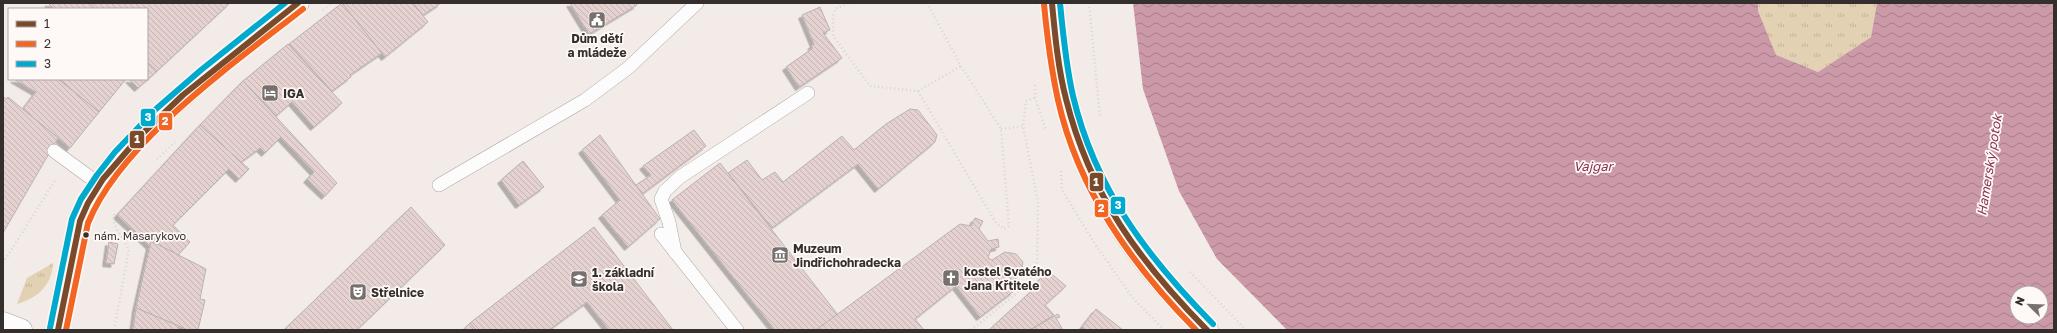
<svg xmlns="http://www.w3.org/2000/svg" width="2057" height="333" font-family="'Golos Text',sans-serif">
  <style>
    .grass { fill: url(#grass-tufts) }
    .water { fill: url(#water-waves); fill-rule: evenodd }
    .building { fill: url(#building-back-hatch); stroke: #bab3b2; filter: url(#shadow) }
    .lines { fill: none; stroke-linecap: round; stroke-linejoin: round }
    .service-casing { stroke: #aca6a3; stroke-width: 14 }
    .minor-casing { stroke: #aca6a3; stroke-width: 23 }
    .path { stroke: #d8d5d4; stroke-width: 2.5; stroke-dasharray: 1 3; stroke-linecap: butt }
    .service { stroke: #fdfcfc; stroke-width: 13 }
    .minor { stroke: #fdfcfc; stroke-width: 22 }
    .bus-1-casing { stroke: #fef8f6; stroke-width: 9 }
    .bus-2-casing { stroke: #fef8f6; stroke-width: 9 }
    .bus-3-casing { stroke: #fef8f6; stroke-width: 9 }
    .bus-1 { stroke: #7a4b2a; stroke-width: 6 }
    .bus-2 { stroke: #f26522; stroke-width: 6 }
    .bus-3 { stroke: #00a9ce; stroke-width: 6 }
    .bus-dot { fill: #342e2c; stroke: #fef8f6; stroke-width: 1.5 }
    .labels { text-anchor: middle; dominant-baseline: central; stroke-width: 3.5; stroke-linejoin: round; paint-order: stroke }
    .bus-label { font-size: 11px; fill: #342e2c; stroke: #fef8f6; text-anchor: start }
    .poi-label { font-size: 12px; font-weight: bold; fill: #342e2c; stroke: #fef8f6; text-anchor: start }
    .water-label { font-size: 13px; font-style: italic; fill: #893455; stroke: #fef8f6 }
    .line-badge { stroke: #fef8f6; stroke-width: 1.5 }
    .badge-label { font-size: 11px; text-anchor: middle; font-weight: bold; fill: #fff }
  </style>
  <defs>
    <pattern id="grass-tufts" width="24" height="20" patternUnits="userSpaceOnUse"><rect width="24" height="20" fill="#e3d1b3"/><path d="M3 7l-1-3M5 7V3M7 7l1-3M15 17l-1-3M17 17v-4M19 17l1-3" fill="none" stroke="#c3b49a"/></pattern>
    <pattern id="water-waves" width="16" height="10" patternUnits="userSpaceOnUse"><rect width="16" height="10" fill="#cc99a8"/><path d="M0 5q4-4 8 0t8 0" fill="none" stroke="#a67d89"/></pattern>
    <pattern id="building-back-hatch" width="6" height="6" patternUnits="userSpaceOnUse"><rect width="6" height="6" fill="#e4d1d0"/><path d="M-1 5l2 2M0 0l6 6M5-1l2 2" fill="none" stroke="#c4b4b3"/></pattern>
    <filter id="shadow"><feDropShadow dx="-3.5" dy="3.5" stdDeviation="0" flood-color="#0004"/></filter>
  </defs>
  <rect width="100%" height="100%" fill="#f3ebe8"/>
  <g class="grass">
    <polygon points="1758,3 1877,3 1871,37 1818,72 1776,56 1758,11"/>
    <path d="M53,263C52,285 38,298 17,304L27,278Z"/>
  </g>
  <path class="water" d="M1133,3H1758V11L1776,55L1818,72L1871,37L1877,3H2054V330H1287L1217,259L1179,191L1143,89ZM2017,293H2041V317H2017Z"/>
  <g class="building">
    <polygon points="48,3 90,3 95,9 54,9"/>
    <polygon points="90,3 230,3 157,71 147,62 147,9 95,9"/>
    <polygon points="342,3 382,53 350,75 351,77 332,91 289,44"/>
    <polygon points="342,3 413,3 428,22 385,57"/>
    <polygon points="413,3 441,3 423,15"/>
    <polygon points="570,3 636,3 637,5 589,34"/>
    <polygon points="820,7 830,30 823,33 842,58 799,87 786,67 813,48 811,46 814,44 802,15"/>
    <polygon points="288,44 342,103 314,127 292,102 276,116 243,81"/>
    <polygon points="147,62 157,71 138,88 129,79 147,79"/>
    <polygon points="14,79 58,79 99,112 70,148 23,109 36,92"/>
    <polygon points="61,79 126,79 99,112 60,80"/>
    <polygon points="243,81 337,183 325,196 307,179 314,172 281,137 265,153 260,148 241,162 200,125"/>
    <polygon points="3,97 7,99 8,97 58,138 3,233"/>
    <polygon points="910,109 918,110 937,135 935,142 912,161 878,189 858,164 772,228 728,173 747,160 762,180 775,172 783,182 842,136 854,150 886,124"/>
    <polygon points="200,125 249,169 239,179 229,169 173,225 190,242 178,255 151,241 150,246 117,215"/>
    <polygon points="694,130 706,146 642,194 636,185 651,175 643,166"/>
    <polygon points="600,135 660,219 628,247 602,215 620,200 582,150"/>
    <polygon points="523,161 544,187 519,205 501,180"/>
    <polygon points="720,163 838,315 816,330 775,330 672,200"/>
    <polygon points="411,207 445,245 357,330 284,330"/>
    <polygon points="975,218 983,221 979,229 988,241 998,239 999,247 991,249 988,258 992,260 1005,252 1016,254 1023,262 1021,273 1009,284 1014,291 980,317 956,286 915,319 924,330 816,330 960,224 971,226"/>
    <polygon points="594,227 673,330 609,330 587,302 549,330 476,330 470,323"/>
    <polygon points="151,241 206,269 200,299 205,300 198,330 188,330 136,308"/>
    <polygon points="109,242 118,244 114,264 106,263"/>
    <polygon points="1048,271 1066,286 1045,305 1054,315 1030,330 989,330 1038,285 1036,283"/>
    <polygon points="136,308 179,326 178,330 133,330"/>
    <polygon points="1096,309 1123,330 1086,330 1082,327"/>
    <polygon points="1058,314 1060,317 1056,318 1063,330 1030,330"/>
    <polygon points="470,323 476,330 463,330"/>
  </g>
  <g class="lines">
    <defs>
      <g id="service">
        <polyline points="54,151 99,184"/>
        <polyline points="439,185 585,100 628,68 697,3"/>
        <polyline points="661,234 737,330"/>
        <polyline points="675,252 669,222 661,199 665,191 680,177 808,93"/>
      </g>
      <g id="minor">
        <path d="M1052,3C1060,141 1108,235 1207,330"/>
        <polyline points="3,323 21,330"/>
        <path d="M58,330L80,221C89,196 105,177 121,157C172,98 237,51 298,3"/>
      </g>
    </defs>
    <use href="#service" class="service-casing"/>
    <use href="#minor" class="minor-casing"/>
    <g class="path">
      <polyline points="848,3 835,9 833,17 833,36 870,86 918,91 961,66"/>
      <polyline points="1089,3 1100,118"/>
      <polyline points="323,10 332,3"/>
      <polyline points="206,25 209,28"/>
      <polyline points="1035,85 1035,97 1046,131"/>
      <polyline points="918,91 996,223 1004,229 1009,226 1001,129 961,66 927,3"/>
      <polyline points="1001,129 1023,126"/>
      <polyline points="157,159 175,142"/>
      <polyline points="1061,171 1062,190 1095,244 1132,297 1164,330"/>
      <polyline points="3,263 56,179"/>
      <polyline points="1190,272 1246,330"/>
      <path d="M114,330L129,250C123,236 110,226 115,211"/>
      <polyline points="971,330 1027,285 1037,266 1038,202 1023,126 1026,101 1037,97"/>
    </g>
    <use href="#service" class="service"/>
    <use href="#minor" class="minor"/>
    <defs>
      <g id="bus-1">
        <path d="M1052,3C1055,35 1058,68 1066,99C1090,195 1139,261 1207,330"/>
        <polyline points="58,330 80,221 88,203 103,179 141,135 183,95 298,3"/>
      </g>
      <g id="bus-2">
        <path d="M1044,4C1047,36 1051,68 1058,100C1078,190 1132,265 1196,330"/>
        <path d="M66,330L88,223C121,142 234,63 303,9"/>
      </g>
      <g id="bus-3">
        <path d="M1060,3C1063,34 1066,66 1073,96C1095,189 1148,258 1213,324"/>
        <polyline points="50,328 72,219 81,199 97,175 115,152 156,109 201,70 285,3"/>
      </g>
    </defs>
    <use href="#bus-1" class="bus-1-casing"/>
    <use href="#bus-2" class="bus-2-casing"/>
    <use href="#bus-3" class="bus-3-casing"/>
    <use href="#bus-1" class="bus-1"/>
    <use href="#bus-2" class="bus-2"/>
    <use href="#bus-3" class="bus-3"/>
  </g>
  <defs>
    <symbol id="civic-square" viewBox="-11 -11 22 22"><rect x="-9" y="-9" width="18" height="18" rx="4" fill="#77706e" stroke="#fef8f6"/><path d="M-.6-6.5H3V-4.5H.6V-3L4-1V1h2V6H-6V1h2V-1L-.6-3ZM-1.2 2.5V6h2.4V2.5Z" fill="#fff"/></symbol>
    <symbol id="hotel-square" viewBox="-11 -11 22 22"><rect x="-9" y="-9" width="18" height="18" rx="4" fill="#77706e" stroke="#fef8f6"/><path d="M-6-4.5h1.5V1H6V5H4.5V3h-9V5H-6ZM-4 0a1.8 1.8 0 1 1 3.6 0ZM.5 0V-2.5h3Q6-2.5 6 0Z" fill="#fff"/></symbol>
    <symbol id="museum-square" viewBox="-11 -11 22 22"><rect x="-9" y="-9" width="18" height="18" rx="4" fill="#77706e" stroke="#fef8f6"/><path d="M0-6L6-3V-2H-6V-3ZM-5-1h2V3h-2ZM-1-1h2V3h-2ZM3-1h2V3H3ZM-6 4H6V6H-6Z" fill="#fff"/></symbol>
    <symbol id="church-square" viewBox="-11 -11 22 22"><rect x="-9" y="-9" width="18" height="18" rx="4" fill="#77706e" stroke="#fef8f6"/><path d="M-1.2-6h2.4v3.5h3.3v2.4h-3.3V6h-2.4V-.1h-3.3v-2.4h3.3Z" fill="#fff"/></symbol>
    <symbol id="school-square" viewBox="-11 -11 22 22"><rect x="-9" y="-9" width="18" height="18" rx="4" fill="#77706e" stroke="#fef8f6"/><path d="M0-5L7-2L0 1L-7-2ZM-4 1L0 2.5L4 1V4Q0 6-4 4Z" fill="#fff"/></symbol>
    <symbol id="theatre-square" viewBox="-11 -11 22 22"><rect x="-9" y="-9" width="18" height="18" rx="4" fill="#77706e" stroke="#fef8f6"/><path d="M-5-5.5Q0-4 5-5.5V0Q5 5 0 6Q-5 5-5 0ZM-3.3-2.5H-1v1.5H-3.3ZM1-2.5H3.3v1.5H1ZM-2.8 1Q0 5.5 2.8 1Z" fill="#fff"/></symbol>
  </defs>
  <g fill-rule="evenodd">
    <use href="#civic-square" x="587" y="10" width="20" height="20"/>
    <use href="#hotel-square" x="260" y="83" width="20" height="20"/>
    <use href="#museum-square" x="770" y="245" width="20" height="20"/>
    <use href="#church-square" x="941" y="268" width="20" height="20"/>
    <use href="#school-square" x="569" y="269" width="20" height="20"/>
    <use href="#theatre-square" x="348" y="282" width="20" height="20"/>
  </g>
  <circle class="bus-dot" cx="86" cy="235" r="3.5"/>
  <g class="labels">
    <g class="bus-label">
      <text x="94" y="235">nám. Masarykovo</text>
    </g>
    <g class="poi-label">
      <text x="597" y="38" text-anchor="middle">Dům dětí<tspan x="597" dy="14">a mládeže</tspan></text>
      <text x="283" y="93">IGA</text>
      <text x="793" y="248">Muzeum<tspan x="793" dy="14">Jindřichohradecka</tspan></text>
      <text x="964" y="271">kostel Svatého<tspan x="964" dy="14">Jana Křtitele</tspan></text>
      <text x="592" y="272">1. základní<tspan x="592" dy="14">škola</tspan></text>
      <text x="371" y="292">Střelnice</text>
    </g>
    <g class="water-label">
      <text transform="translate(1989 165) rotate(-81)">Hamerský potok</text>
      <text x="1593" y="166">Vajgar</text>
    </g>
  </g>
  <g class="line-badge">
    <rect x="140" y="108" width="16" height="19" rx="4" fill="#00a9ce"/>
    <rect x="158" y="112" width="15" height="19" rx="4" fill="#f26522"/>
    <rect x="129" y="130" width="16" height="19" rx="4" fill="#7a4b2a"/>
    <rect x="1089" y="172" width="15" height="20" rx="4" fill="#7a4b2a"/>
    <rect x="1110" y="196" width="16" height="19" rx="4" fill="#00a9ce"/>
    <rect x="1094" y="199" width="15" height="19" rx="4" fill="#f26522"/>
  </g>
  <g class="badge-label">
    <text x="148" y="121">3</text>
    <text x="165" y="125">2</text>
    <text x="137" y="143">1</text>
    <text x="1096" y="186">1</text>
    <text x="1118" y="209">3</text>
    <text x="1101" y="212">2</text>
  </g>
  <rect width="2057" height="333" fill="none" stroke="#342e2c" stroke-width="8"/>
  <rect x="8" y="8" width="140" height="72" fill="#fef8f6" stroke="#ada7a5"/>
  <rect x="16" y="21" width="20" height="6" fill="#7a4b2a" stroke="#ada7a5"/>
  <text x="44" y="28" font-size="12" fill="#342e2c">1</text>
  <rect x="16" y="41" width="20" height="6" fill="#f26522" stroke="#ada7a5"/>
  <text x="44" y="48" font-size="12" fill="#342e2c">2</text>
  <rect x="16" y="61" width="20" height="6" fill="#00a9ce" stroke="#ada7a5"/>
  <text x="44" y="68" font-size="12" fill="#342e2c">3</text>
  <g transform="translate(2029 305) rotate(293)"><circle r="19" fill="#fef8f6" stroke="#ada7a5"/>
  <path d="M0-3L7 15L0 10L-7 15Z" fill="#77706e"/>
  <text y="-6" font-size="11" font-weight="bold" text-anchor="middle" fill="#342e2c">N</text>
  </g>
</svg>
